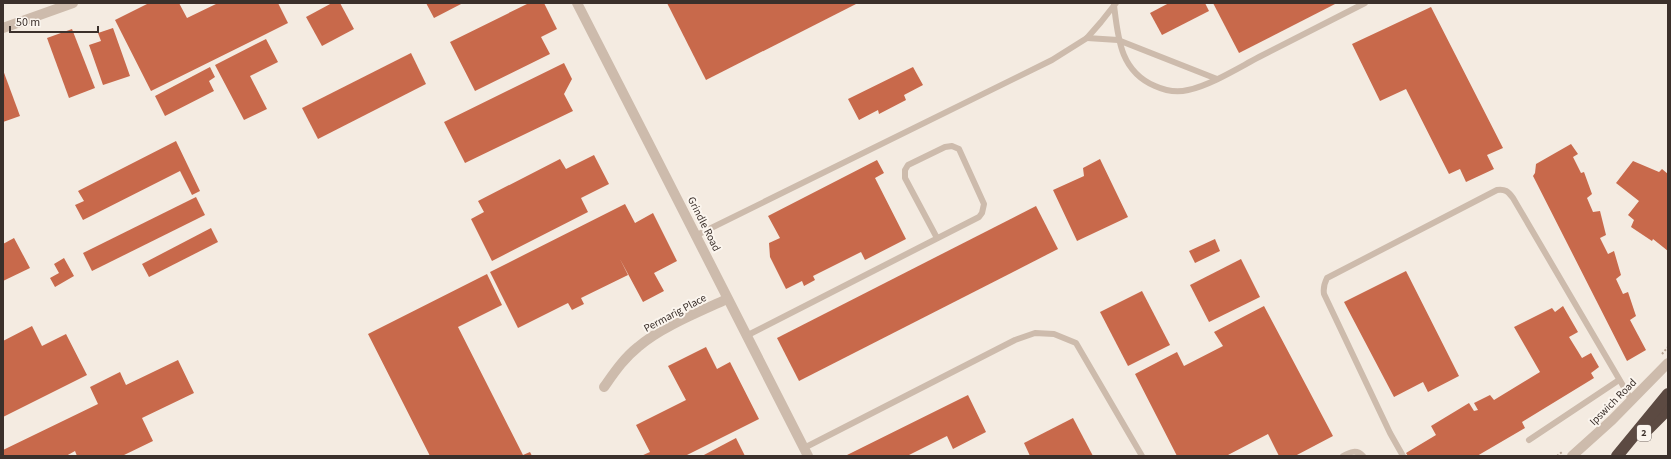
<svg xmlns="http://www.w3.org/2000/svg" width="1671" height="459" font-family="'Source Sans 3',sans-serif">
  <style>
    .building { fill: #c8694b }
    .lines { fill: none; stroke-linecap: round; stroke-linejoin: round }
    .path { stroke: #b9a596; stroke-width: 2; stroke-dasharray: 2 2; stroke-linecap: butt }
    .lane { stroke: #cdbbac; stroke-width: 6 }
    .street { stroke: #cdbbac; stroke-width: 10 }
    .highway { stroke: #5c4a42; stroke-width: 12 }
    .labels { text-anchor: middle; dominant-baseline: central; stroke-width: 4; stroke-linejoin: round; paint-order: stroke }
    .shield { fill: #fbf5ee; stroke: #756b66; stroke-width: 1 }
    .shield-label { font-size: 10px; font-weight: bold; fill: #3b302b }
    .street-label { font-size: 11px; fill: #3b302b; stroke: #fbf5ee }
  </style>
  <rect width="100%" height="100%" fill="#f4ebe1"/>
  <g class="building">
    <polygon points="149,3 179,3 187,18 218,3 278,3 288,23 151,91 115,20"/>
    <polygon points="332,3 340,3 354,29 322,46 306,17"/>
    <polygon points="426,3 463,3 434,18"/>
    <polygon points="529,3 544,3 557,29 541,37 550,54 475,91 450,42"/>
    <polygon points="667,3 858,3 706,80"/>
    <polygon points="1169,3 1205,3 1209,11 1162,35 1150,13"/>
    <polygon points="1213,3 1337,3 1239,53"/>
    <polygon points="1431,7 1503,148 1487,155 1494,169 1466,182 1460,169 1449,174 1406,89 1380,101 1352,44"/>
    <polygon points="113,28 130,76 103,85 89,45 101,41 98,33"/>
    <polygon points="72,29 95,88 69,98 47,38"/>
    <polygon points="266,39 278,62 250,76 267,109 244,120 215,65"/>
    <polygon points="411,53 426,84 318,139 302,108"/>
    <polygon points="564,63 572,79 564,94 573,111 465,163 444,122"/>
    <polygon points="210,67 215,77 209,81 214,91 165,116 155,96"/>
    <polygon points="913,67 923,85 904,95 906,100 879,114 878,110 859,120 848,99"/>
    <polygon points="3,70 20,116 3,122"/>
    <polygon points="176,141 200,191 192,195 180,171 83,220 75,205 84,201 78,191"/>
    <polygon points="1571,144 1578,154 1573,157 1581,173 1584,172 1592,194 1587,198 1593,212 1600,211 1606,235 1600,238 1608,254 1614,251 1621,275 1616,279 1623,294 1628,292 1636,316 1630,320 1646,350 1627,361 1533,176 1535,173 1536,164"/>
    <polygon points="594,155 609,184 581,198 588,212 492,261 471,219 484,212 478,201 560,159 566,169"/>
    <polygon points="1100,159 1128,217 1077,241 1053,190 1084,176 1083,168"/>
    <polygon points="877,160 884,173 875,178 906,239 865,260 861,252 813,276 815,280 804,286 802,281 786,289 770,257 769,243 780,238 768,216"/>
    <polygon points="1633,161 1659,172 1662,169 1668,174 1668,251 1653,239 1652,241 1631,227 1634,220 1628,215 1639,201 1616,183"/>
    <polygon points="196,197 205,215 92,271 83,253"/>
    <polygon points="625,204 635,223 653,213 677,261 654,273 664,291 643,302 620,259 628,275 581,298 584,304 572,310 568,303 518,328 490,272"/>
    <polygon points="1036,206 1058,249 799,381 777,338"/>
    <polygon points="211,228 218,242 149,277 142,264"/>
    <polygon points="14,238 30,268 3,281 3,244"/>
    <polygon points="1215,239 1220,251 1195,263 1189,251"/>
    <polygon points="64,258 74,276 55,287 50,278 59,273 54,264"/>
    <polygon points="1241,259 1260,297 1209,322 1190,285"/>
    <polygon points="1406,271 1459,376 1428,392 1423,382 1394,397 1344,302"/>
    <polygon points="487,274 502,305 458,327 523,455 530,452 532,456 430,456 368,334"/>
    <polygon points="1142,291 1170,345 1128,366 1100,312"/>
    <polygon points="1264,306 1333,436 1295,456 1279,456 1268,434 1228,455 1229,456 1177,456 1135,374 1177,352 1184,366 1223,346 1214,332"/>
    <polygon points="1563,306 1578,332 1569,337 1582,358 1591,353 1599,367 1591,373 1594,378 1522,422 1525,428 1477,456 1408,456 1406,453 1436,435 1431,426 1469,403 1474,411 1478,410 1474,403 1490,395 1494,400 1540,372 1514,327 1552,308 1555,312"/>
    <polygon points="32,326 42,346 66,334 87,375 3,417 3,341"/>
    <polygon points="706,347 717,369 730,362 759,419 685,456 641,456 650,452 636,425 686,400 668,366"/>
    <polygon points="178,360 194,393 142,418 153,441 122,456 77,456 75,451 66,456 3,456 3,450 98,404 90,387 120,372 126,385"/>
    <polygon points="968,395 986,432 953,449 947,436 907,456 845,456"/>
    <polygon points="1073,418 1093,456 1030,456 1024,443"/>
    <polygon points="736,438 745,456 702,456"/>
  </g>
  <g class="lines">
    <g class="path">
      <polyline points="1662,354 1668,347"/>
      <polyline points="1557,456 1562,452"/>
    </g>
    <g class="lane">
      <path d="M1114,5C1118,38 1120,71 1155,86C1166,91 1176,93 1188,90C1211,85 1238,68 1259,57C1295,39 1330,21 1365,3"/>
      <polyline points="1087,38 1118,40 1217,79"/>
      <polyline points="697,235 1052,60 1087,38 1101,22 1116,3"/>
      <polyline points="746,336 979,217 982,213 984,204 959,149 952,146 945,147 908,165 905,170 905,178 937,238"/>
      <polyline points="1529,440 1619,380"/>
      <polyline points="804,448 1015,340 1035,333 1054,334 1076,343 1142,456"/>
      <path d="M1343,456C1350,452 1357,449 1363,456"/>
      <path d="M1403,456L1390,433L1324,294C1323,288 1324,284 1327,278L1497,190C1505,189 1508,191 1513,198L1632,401"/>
    </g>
    <g class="street">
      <path d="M577,3C654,154 732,305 808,456"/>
      <polyline points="3,28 73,3"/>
      <path d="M604,387C614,373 624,358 638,347C661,327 699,312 727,299"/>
      <polyline points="1572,456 1612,420 1668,363"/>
    </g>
    <g class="highway">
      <polyline points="1648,429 1668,409"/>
      <polyline points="1617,456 1668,394"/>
    </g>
  </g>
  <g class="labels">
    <rect class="shield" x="1637" y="425" width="14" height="16" rx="3"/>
    <g class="shield-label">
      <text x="1644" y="433">2</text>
    </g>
    <g class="street-label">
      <text transform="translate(704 224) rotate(63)">Grindle Road</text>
      <text transform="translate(675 313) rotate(-28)">Permarig Place</text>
      <text transform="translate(1613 402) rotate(-45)">Ipswich Road</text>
    </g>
  </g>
  <rect width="1671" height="459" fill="none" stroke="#3b302b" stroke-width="8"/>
  <path d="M10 26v6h88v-6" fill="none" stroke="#3b302b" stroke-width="2"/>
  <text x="16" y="26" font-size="12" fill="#3b302b" stroke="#fbf5ee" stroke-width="3" paint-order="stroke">50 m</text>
</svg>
